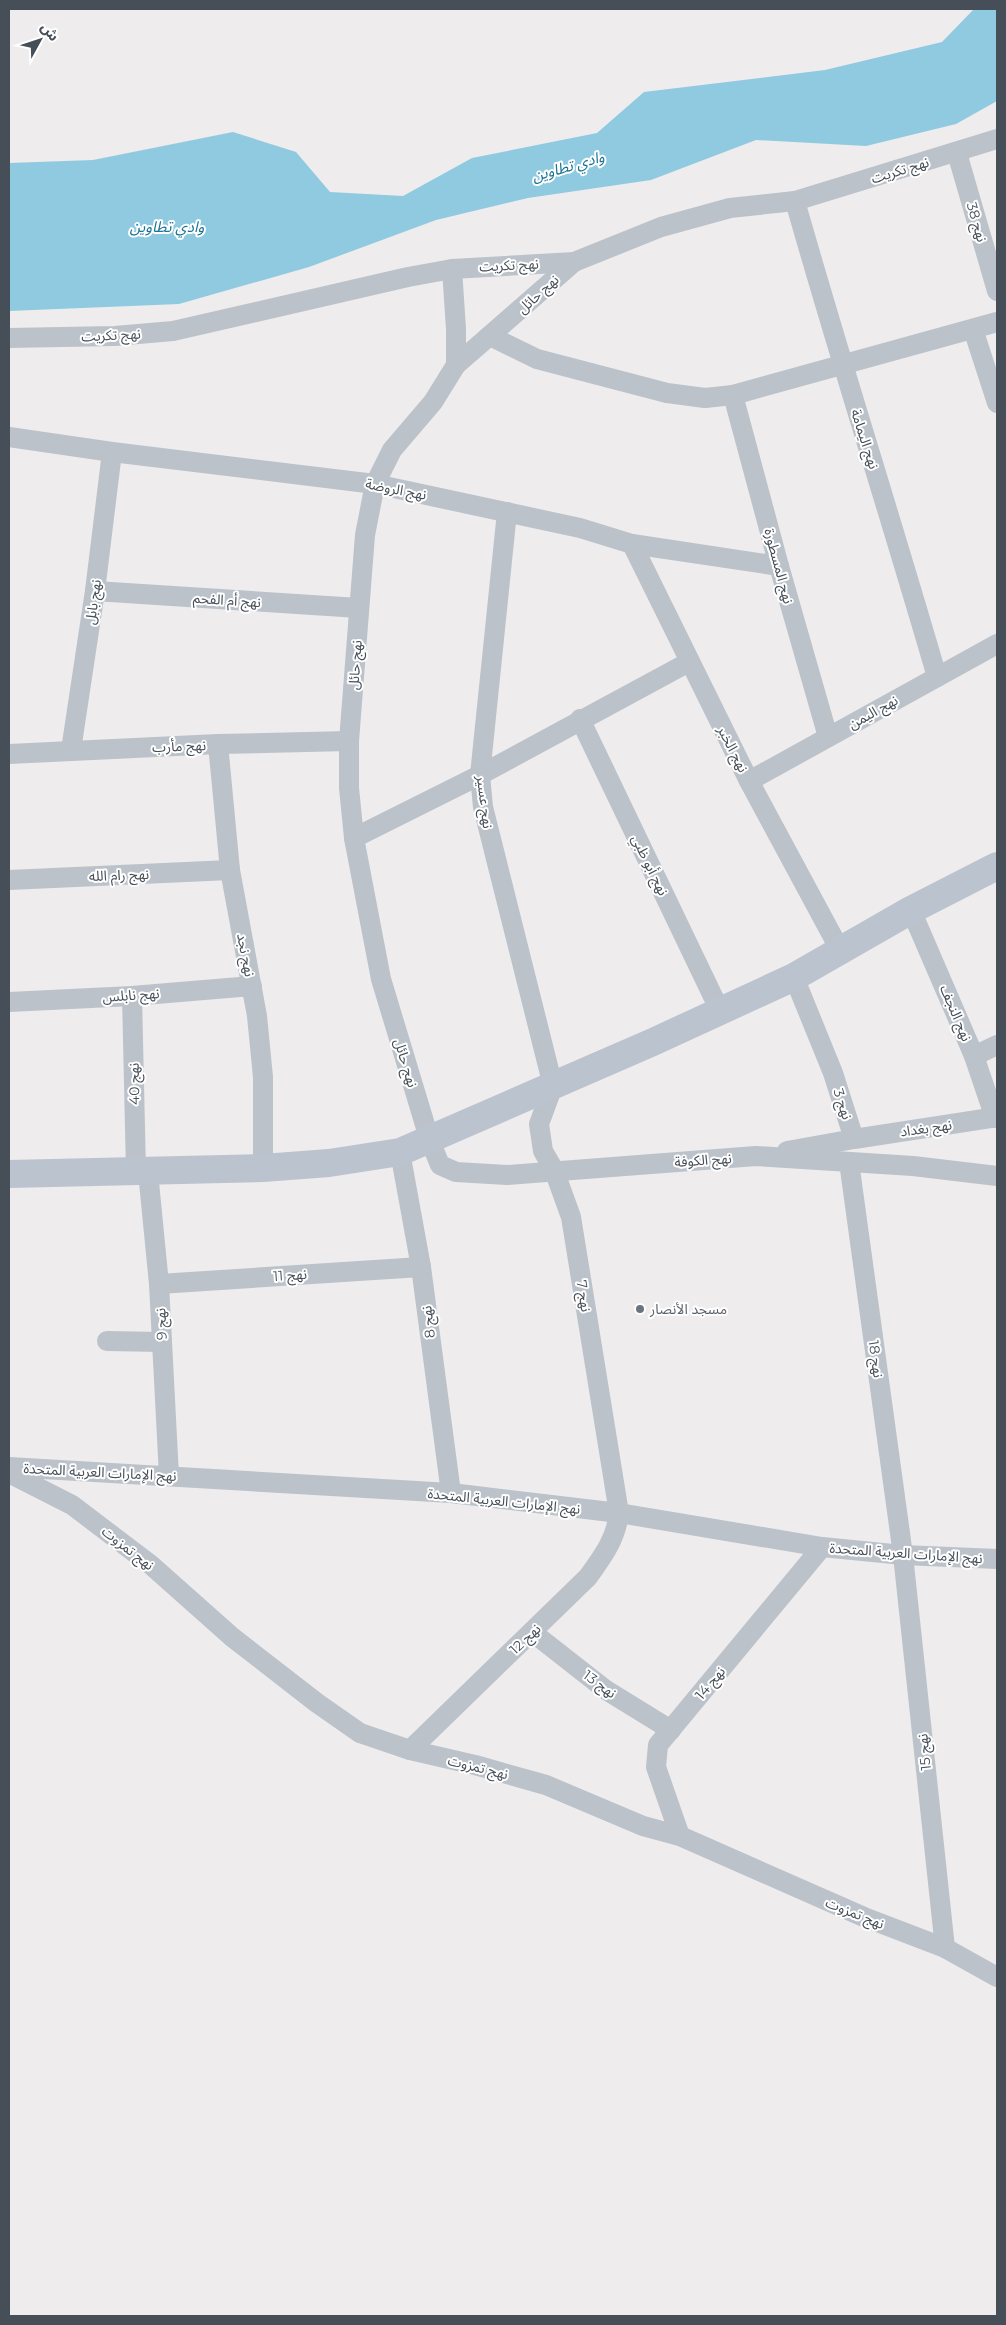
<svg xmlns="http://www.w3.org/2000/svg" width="1006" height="2325" font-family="Montserrat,'Noto Sans Arabic',sans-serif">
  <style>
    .water { fill: #8fcae1 }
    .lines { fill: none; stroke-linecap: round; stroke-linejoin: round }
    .street { stroke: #bbc2ca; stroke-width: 20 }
    .secondary { stroke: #bbc3ce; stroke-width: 28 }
    .worship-dot { fill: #6b7280; stroke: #fff; stroke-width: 2 }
    .labels { text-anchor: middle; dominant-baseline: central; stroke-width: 4; stroke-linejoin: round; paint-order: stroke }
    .street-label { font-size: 14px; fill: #464e57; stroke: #fff }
    .worship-label { font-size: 14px; fill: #5b616d; stroke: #fff; text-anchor: start }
    .water-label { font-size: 15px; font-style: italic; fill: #1b7395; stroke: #fff }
  </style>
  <rect width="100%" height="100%" fill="#eeecec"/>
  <polygon class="water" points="974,9 997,9 997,101 956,124 866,146 756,140 651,180 528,198 436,220 309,267 179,304 9,311 9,163 93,160 233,132 296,152 330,192 403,196 472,158 597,133 644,92 825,70 942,42"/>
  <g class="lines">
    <g class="street">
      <polyline points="957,153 997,291"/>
      <path d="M795,201C840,360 891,518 937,677"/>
      <polyline points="574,262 456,365 433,402 392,450 375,484 365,535 349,741 349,788 354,838 381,979 429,1138 440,1165 456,1172 507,1175 756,1156 913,1166 997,1176"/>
      <polyline points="452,269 456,329 456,365"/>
      <polyline points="973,329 997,403"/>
      <polyline points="490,336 537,359 667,393 705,398 733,395 997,322"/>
      <polyline points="9,338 115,336 173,331 408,277 452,269 574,262 661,227 730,208 795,201 997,139"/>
      <polyline points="733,395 779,566 828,737"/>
      <polyline points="9,437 112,452 375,484 580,528 632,544 779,566"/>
      <polyline points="632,544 749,781 840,950"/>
      <polyline points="95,591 359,608"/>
      <polyline points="580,719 720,1011"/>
      <polyline points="218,744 230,870 257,1016 263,1077 263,1168"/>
      <polyline points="71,750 95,591 112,452"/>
      <polyline points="9,754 218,744 349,741"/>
      <polyline points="749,781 997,644"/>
      <polyline points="354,838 480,775 689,662"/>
      <polyline points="9,880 230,870"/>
      <polyline points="911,910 974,1056 995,1118"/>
      <polyline points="132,996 136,1172"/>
      <polyline points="9,1002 132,996 252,986"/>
      <polyline points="974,1056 997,1045"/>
      <polyline points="854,1139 997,1117"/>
      <polyline points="787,1151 854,1139 833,1073 794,977"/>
      <polyline points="400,1152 421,1267 451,1493"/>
      <polyline points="849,1162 903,1555 945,1948"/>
      <polyline points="148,1172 159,1284 169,1476"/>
      <polyline points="159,1284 421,1267"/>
      <polyline points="107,1341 162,1342"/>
      <polyline points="9,1467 451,1493 619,1513 822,1547 903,1555 997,1559"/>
      <polyline points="9,1473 72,1505 151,1565 232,1637 317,1703 360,1733 410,1750 475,1765 546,1785 643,1826 680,1836 864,1917 945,1948 997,1977"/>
      <polyline points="532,1632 606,1690 671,1730"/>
      <path d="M410,1750L588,1577C603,1556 616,1539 619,1513L571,1217L554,1170L543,1151L539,1124L553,1086L483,807L480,775L507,512"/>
      <polyline points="680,1836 656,1767 658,1745 822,1547"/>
    </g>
    <polyline class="secondary" points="9,1174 263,1168 329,1163 400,1152 653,1042 794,977 911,910 997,866"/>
  </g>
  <circle class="worship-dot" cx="640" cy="1309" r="5"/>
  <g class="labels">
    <g class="street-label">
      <text transform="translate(900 170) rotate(-17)">نهج تكريت</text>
      <text transform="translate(977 222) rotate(74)">نهج 38</text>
      <text transform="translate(509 265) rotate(-3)">نهج تكريت</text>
      <text transform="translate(538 294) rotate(-42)">نهج حائل</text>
      <text transform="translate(111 335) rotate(-3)">نهج تكريت</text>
      <text transform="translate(865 439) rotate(72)">نهج اليمامة</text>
      <text transform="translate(396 489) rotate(11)">نهج الروضة</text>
      <text transform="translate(779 566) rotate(75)">نهج المسطورة</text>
      <text transform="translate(227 600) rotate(4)">نهج أم الفحم</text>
      <text transform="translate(93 602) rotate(-82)">نهج بابل</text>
      <text transform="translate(355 665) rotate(-86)">نهج حائل</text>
      <text transform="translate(873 712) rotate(-29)">نهج اليمن</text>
      <text transform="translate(179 746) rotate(-2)">نهج مأرب</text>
      <text transform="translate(733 749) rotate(63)">نهج الخبر</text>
      <text transform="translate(485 802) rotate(83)">نهج عسير</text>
      <text transform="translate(650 865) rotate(64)">نهج أبو ظبي</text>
      <text transform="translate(119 875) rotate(-2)">نهج رام الله</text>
      <text transform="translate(246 955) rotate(79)">نهج نجد</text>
      <text transform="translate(131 995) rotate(-4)">نهج نابلس</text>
      <text transform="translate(956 1013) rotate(67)">نهج النجف</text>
      <text transform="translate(406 1063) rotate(73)">نهج حائل</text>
      <text transform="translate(134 1084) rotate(-91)">نهج 40</text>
      <text transform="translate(843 1104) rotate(72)">نهج 3</text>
      <text transform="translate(926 1128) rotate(-8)">نهج بغداد</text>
      <text transform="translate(703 1160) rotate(-4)">نهج الكوفة</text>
      <text transform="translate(290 1275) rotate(-4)">نهج 11</text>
      <text transform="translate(584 1296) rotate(81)">نهج 7</text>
      <text transform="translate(428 1322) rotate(-97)">نهج 8</text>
      <text transform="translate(161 1324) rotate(-93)">نهج 9</text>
      <text transform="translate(876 1359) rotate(82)">نهج 18</text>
      <text transform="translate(100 1472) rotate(3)">نهج الإمارات العربية المتحدة</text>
      <text transform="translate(504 1501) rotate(6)">نهج الإمارات العربية المتحدة</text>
      <text transform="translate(128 1548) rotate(38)">نهج تمزوت</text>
      <text transform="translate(906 1553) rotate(4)">نهج الإمارات العربية المتحدة</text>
      <text transform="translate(525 1639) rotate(-44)">نهج 12</text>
      <text transform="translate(710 1683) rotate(-50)">نهج 14</text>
      <text transform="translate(600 1684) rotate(36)">نهج 13</text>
      <text transform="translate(924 1752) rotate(-96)">نهج 15</text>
      <text transform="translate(478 1767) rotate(14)">نهج تمزوت</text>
      <text transform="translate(855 1913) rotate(22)">نهج تمزوت</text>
    </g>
    <g class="worship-label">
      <text x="650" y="1309">مسجد الأنصار</text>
    </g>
    <g class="water-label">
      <text transform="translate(568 166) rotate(-16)">وادي تطاوين</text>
      <text x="167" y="226">وادي تطاوين</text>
    </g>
  </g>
  <rect width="1006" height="2325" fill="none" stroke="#464e57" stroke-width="20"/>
  <g transform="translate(40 40) rotate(50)" stroke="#ffffff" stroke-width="4" paint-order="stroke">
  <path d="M0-4L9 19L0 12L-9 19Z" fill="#464e57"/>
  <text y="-8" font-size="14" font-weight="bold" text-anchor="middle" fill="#464e57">ش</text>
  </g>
</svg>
